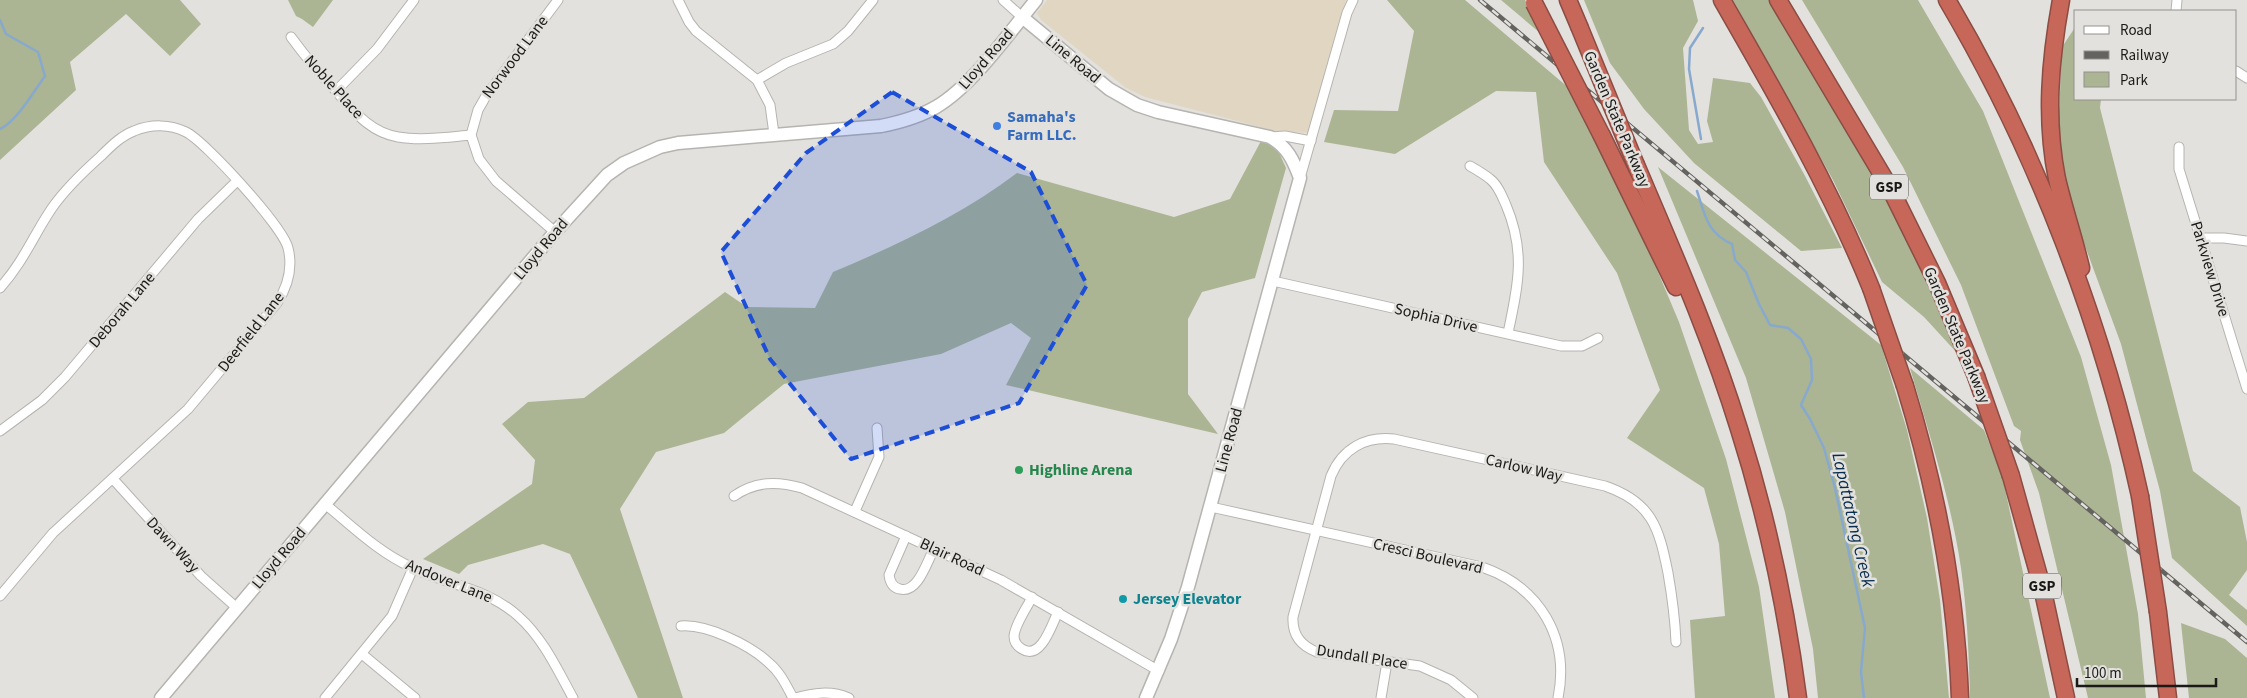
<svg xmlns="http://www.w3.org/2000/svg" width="2247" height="698" font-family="'Source Sans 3',sans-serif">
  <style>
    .industrial { fill: #e1d6c2 }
    .green { fill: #abb593 }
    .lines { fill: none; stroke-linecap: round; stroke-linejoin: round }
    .stream { stroke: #88a9ce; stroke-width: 2.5 }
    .street-casing { stroke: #b6b4b0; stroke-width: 11 }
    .secondary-casing { stroke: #b6b4b0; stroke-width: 15 }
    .highway-casing { stroke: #8a4c43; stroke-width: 19 }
    .street { stroke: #fff; stroke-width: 9 }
    .secondary { stroke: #fff; stroke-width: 12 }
    .highway { stroke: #c7675a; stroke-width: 16 }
    .rail-casing { stroke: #646360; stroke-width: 4.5 }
    .rail { stroke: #e3e1dd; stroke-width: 2.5; stroke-dasharray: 8; stroke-linecap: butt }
    .highway-bridge-casing { stroke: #8a4c43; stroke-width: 19; stroke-linecap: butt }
    .highway-bridge { stroke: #c7675a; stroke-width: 16 }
    .marked { fill: #1d4ed8; fill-opacity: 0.2; stroke: #1d4ed8; stroke-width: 4; stroke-dasharray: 10 6; stroke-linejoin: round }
    .shop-dot { fill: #3f7fe0; stroke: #e3e1dd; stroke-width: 2 }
    .leisure-dot { fill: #2e9e5b; stroke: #e3e1dd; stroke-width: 2 }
    .culture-dot { fill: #0f9aa8; stroke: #e3e1dd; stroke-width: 2 }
    .labels { text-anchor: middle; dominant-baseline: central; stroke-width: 5; stroke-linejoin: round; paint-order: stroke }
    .shield { fill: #e3e1dd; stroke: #565552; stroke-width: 1 }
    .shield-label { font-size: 15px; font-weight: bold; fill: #1a1917 }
    .street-label { font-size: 16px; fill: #1a1917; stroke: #e3e1dd }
    .shop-label { font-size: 16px; font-weight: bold; fill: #366cbe; stroke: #e3e1dd; text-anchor: start }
    .leisure-label { font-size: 16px; font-weight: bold; fill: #27864d; stroke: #e3e1dd; text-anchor: start }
    .culture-label { font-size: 16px; font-weight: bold; fill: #0d838f; stroke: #e3e1dd; text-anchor: start }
    .water-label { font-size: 18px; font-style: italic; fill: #052b4e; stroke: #e3e1dd }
  </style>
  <rect width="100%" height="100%" fill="#e3e1dd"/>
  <polygon class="industrial" points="1047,0 1346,0 1310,133 1280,132 1145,97 1126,88 1041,20 1037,13"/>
  <g class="green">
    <polygon points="0,0 180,0 201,24 170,56 126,14 70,62 76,90 0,160"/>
    <polygon points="288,0 333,0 313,27 302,19 296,16"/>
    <polygon points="1387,0 1465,0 1576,94 1599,132 1679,322 1726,459 1759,587 1775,698 1695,698 1690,620 1725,616 1719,544 1704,488 1627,438 1660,390 1617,273 1544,162 1536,92 1496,91 1395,154 1324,142 1334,110 1398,111 1414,31"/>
    <polygon points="1501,0 1525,0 1546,38"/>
    <polygon points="1584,0 1693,0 1698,21 1683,48 1689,130 1698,144 1713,142 1707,121 1713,78 1750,83 1761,97 1804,174 1842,248 1801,251 1694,163 1644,109 1610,63"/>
    <polygon points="1733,0 1771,0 1889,197 1958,354 1924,317 1882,282 1833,180"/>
    <polygon points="1802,0 1918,0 1983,111 2081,357 2111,465 2138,614 2146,698 2088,698 2039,493 2020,440 2021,431 2014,426 1961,285 1903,167"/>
    <polygon points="2076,26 2076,99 2101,99 2100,108 2193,471 2240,507 2247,542 2247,570 2229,595 2247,610 2247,626 2172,558 2160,491 2121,344 2063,186 2058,138 2062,47"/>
    <path d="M1261,141L1277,148L1286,168L1255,278L1202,292L1188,319V394L1218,434L1006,385L1031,338L1011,323L941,354L784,384L724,433L656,452L620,509L683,698H638L570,554L543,544L468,565L459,574L423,559L532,484L535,460L502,424L528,402L584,398L725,292L747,307L815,308L833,272C897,245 962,215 1017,173L1174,217L1230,199Z"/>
    <polygon points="1658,167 1881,345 1907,430 1927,518 1940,600 1949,698 1818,698 1813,649 1785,512 1746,378"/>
    <path d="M1910,368L1984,430L2002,475L2050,698H1970C1969,655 1967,611 1961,568C1951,500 1929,434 1910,368Z"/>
    <polygon points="2181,623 2225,639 2247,658 2247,698 2189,698"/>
  </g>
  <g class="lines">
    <g class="stream">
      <path d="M0,20L6,34L38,52L45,76C34,91 17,121 0,129"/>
      <polyline points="1701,139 1689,69 1690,48 1703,28"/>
      <path d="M1697,191C1705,215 1707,233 1732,244L1735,260L1746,272L1759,304L1770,325L1788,328L1801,339L1811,359L1812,380L1801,405L1810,419L1824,448L1835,488L1865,628L1861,672L1864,698"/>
    </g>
    <defs>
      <g id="street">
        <polyline points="678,0 689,22 696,31 757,80 770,105 774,134"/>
        <polyline points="1003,0 1022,17"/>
        <polyline points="2176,11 2177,0"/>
        <path d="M291,37C305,56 319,73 335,90C354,111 369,132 398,137C421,141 448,137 471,135"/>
        <polyline points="2236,71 2247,78"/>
        <polyline points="757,80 786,63 833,44 848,31 873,0"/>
        <polyline points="336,91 377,49 414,0"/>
        <polyline points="1270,137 1285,136 1311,141"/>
        <polyline points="2179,147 2179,169 2247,389"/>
        <path d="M1470,166C1477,170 1484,174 1490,179C1498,185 1502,196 1506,205C1526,252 1518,286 1508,333"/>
        <polyline points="1300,178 1347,13 1353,0"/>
        <polyline points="555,232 496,181 479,159 471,135 478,110 486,96 558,0"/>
        <polyline points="2202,238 2224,238 2247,241"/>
        <polyline points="1273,281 1561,346 1582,346 1598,338"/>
        <path d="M0,288C24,261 33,236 52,208C66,188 83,172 101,156C111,146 121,136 134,131C151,124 170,124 186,132C206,142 283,227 288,248C293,268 288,286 277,303L188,409L53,533L0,596"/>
        <polyline points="0,431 42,400 65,377 198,219 236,182"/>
        <polyline points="113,479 201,576 237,608"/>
        <path d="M734,496C756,481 777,481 802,488L1001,580L1159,671"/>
        <path d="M325,504C352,526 378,552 411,567C447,585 487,588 518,616C543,638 557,669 573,698"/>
        <path d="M1211,507L1482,567C1540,587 1570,638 1558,698"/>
        <polyline points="855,511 879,457 877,428"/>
        <path d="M906,536L889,575C890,582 893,588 900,589C918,594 927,561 934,549"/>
        <path d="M1032,597C1027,608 1015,624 1014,636C1014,641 1017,646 1022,649C1041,661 1052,624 1058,612"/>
        <path d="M681,626C707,624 750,645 769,663C780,672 786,685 793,698"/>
        <polyline points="362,654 415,698"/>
        <polyline points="325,698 392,616 413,568"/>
        <path d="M795,698C813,693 831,690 849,698"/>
        <polyline points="1381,698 1387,662"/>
        <path d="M1473,698L1451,680L1420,666L1317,652C1301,646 1292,635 1293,617L1331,476C1342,449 1365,436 1394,439L1605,486C1652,502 1659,528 1668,573C1672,596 1675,619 1676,642"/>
      </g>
      <g id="secondary">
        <path d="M1022,17L1109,89L1137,105L1158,112L1270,137C1287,147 1293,159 1300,178L1188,587L1171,639L1146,698"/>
        <path d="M161,698L555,232L607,175L624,163L660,147L678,143L881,126C901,122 919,117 936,107C972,86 1009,33 1036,0"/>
      </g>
      <g id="highway">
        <polyline points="1568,0 1579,26"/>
        <path d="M1722,0C1776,94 1830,187 1871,288"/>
        <polyline points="1778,0 1890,188 1937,283 1976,376"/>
        <path d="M1947,0C2037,152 2102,323 2140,496"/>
        <path d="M2061,0C2050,60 2045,119 2057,179C2064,209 2074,238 2081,268"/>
        <polyline points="1602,136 1676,287"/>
        <path d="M1636,165C1673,252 1711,338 1739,429C1767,517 1786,607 1798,698"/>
        <path d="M1905,386C1936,487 1956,592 1960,698"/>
        <polyline points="2011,476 2042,587 2066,698"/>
        <polyline points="2158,612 2168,698"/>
      </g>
    </defs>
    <use href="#street" class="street-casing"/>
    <use href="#secondary" class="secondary-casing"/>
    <use href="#highway" class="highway-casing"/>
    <use href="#street" class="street"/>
    <use href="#secondary" class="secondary"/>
    <use href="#highway" class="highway"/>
    <defs>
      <polyline id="rail" points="1480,0 2247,642"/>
    </defs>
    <use href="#rail" class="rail-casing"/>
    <use href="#rail" class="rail"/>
    <defs>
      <g id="highway-bridge">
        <polyline points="1534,3 1602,136"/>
        <polyline points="1579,26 1636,165"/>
        <polyline points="1871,288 1905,386"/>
        <polyline points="1976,376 2011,476"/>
        <polyline points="2140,496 2158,612"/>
      </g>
    </defs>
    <use href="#highway-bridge" class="highway-bridge-casing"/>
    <use href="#highway-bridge" class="highway-bridge"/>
  </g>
  <path class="marked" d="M892,92L1031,172L1087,285L1019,403L851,459L770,359L721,252L806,153Z"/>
  <circle class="shop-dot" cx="997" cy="126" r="5"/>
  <circle class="leisure-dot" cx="1019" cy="470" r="5"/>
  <circle class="culture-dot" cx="1123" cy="599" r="5"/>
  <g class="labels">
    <g class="shield">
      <rect x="1870" y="174.5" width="38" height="25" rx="4"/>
      <rect x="2023" y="573.5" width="38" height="25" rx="4"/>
    </g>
    <g class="shield-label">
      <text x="1889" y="187">GSP</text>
      <text x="2042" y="586">GSP</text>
    </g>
    <g class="street-label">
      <text transform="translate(515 57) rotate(-53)">Norwood Lane</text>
      <text transform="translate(986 59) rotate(-49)">Lloyd Road</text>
      <text transform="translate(1073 59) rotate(40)">Line Road</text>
      <text transform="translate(334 87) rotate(48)">Noble Place</text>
      <text transform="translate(1617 119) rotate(67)">Garden State Parkway</text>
      <text transform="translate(541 249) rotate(-50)">Lloyd Road</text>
      <text transform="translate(2210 269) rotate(73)">Parkview Drive</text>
      <text transform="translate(122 310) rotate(-50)">Deborah Lane</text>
      <text transform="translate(1436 318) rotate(13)">Sophia Drive</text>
      <text transform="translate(251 332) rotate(-52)">Deerfield Lane</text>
      <text transform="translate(1957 335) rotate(67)">Garden State Parkway</text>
      <text transform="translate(1229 440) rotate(-75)">Line Road</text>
      <text transform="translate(1524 468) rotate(13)">Carlow Way</text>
      <text transform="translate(173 545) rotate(47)">Dawn Way</text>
      <text transform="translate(1428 556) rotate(13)">Cresci Boulevard</text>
      <text transform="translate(952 557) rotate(25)">Blair Road</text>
      <text transform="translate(279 558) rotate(-50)">Lloyd Road</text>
      <text transform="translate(449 581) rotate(22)">Andover Lane</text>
      <text transform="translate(1362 657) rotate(9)">Dundall Place</text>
    </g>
    <g class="shop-label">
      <text x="1007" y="117">Samaha's<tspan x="1007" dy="18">Farm LLC.</tspan></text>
    </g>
    <g class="leisure-label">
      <text x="1029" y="470">Highline Arena</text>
    </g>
    <g class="culture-label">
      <text x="1133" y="599">Jersey Elevator</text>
    </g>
    <g class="water-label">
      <text transform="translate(1853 520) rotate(77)">Lapattatong Creek</text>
    </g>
  </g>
  <rect x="2074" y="10" width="162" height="90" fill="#e3e1dd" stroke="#93918e"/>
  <rect x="2084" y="26" width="25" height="8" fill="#ffffff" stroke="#93918e"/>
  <text x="2120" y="35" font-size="15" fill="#1a1917">Road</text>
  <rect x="2084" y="51" width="25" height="8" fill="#646360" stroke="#93918e"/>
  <text x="2120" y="60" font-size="15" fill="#1a1917">Railway</text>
  <rect x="2084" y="72" width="25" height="15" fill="#abb593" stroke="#93918e"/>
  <text x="2120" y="85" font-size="15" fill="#1a1917">Park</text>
  <path d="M2077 678v8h139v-8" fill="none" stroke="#1a1917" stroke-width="2.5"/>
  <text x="2084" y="678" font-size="15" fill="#1a1917" stroke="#e3e1dd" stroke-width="4" paint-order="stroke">100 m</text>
</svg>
